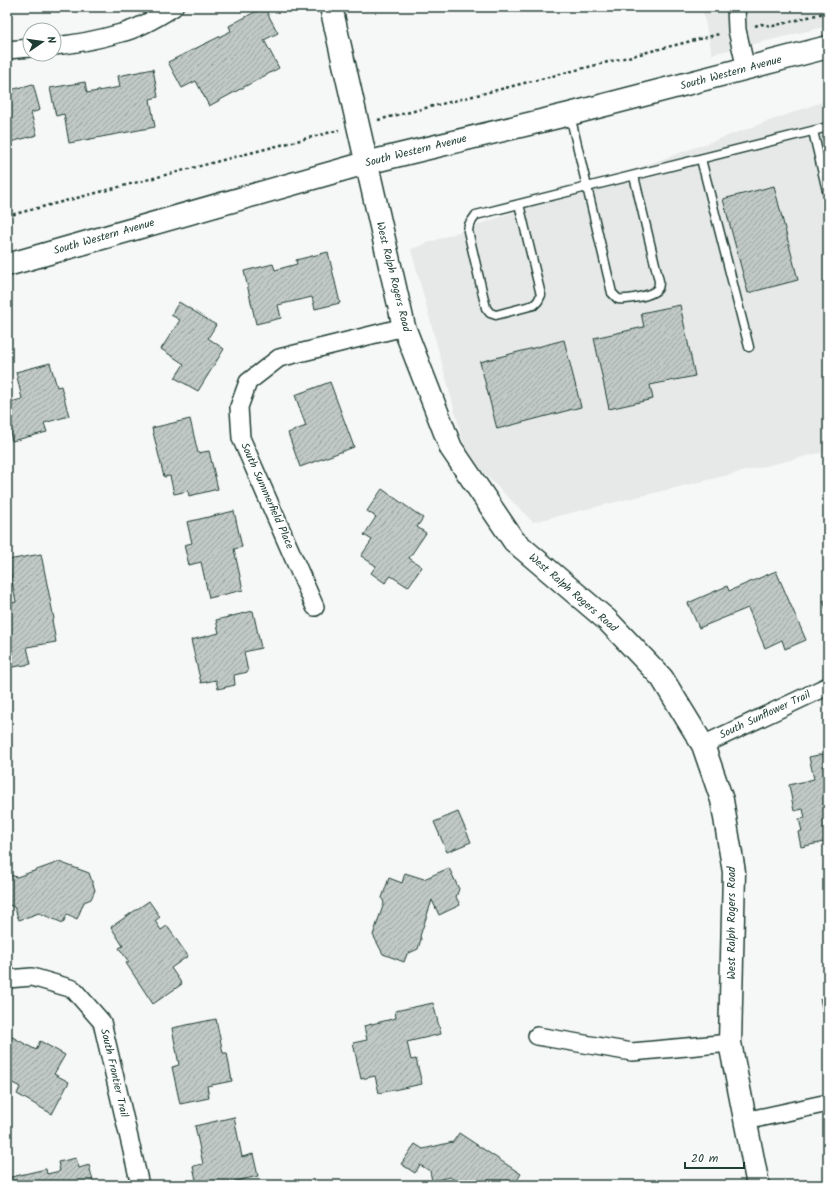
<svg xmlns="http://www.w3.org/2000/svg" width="835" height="1192" font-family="Kalam,sans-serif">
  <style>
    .built { fill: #e6e9e8 }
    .building { fill: url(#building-hatch); stroke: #1f3d34 }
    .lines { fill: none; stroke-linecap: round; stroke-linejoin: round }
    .lane-casing { stroke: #1f3d34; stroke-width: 11 }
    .street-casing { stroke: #1f3d34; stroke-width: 20 }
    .secondary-casing { stroke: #1f3d34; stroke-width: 25 }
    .path { stroke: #1f3d34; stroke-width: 2.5; stroke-dasharray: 3 3; stroke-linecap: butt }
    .lane { stroke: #fff; stroke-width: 8 }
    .street { stroke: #fff; stroke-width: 17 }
    .secondary { stroke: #fff; stroke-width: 22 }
    .labels { text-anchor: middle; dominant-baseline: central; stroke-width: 3; stroke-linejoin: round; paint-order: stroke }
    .street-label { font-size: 11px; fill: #1f3d34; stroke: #fff }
  </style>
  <defs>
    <pattern id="building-hatch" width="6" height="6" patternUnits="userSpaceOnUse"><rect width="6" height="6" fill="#c0c9c6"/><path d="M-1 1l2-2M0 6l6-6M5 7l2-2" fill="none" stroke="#9ba4a2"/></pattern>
  </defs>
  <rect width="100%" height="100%" fill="#f6f7f7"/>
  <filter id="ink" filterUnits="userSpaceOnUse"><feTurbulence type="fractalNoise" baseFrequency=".025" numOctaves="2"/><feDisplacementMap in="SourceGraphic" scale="8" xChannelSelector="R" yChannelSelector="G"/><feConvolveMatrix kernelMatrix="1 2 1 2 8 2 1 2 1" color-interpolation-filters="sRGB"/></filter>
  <g filter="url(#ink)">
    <g class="built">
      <polygon points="702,7 828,7 828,26 712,54"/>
      <polygon points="828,100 828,451 533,522 467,456 411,249"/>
    </g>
    <g class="building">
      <polygon points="264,7 278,33 264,40 279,68 209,106 196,81 182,88 168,62 231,31 229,26"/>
      <polygon points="153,69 158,97 150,99 155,127 69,143 64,114 56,116 50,88 85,82 87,93 120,87 118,76"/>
      <polygon points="33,84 40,110 31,113 37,135 7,143 7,91"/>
      <polygon points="774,186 798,280 748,293 723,199"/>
      <polygon points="328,252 340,303 315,309 312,297 278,305 281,318 256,324 244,271 273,264 275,270 297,264 296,260"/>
      <polygon points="179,302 216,325 208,338 224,349 198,391 175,378 184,364 161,349 180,320 171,315"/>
      <polygon points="680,305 695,376 650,385 653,399 609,409 594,338 644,327 641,313"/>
      <polygon points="564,340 581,407 497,429 480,362"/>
      <polygon points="50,363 57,387 61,386 69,416 44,423 47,432 12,441 7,422 7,403 22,399 16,372"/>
      <polygon points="330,382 354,447 300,467 288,433 306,426 295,395"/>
      <polygon points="190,419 198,453 209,451 218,489 189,496 188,491 174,494 170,476 164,477 152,428"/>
      <polygon points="382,489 423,518 417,527 426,533 409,558 422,567 408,587 391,576 385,583 371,573 376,566 361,556 372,540 364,535 376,517 367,511"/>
      <polygon points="234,511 242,547 234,549 243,590 209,598 201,562 189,565 184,545 192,543 187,522"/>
      <polygon points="41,554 54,619 52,620 56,642 27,647 31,664 7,668 7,604 16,602 8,560"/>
      <polygon points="776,571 806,640 785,649 782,640 765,648 748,608 699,628 688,603 727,586 729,591"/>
      <polygon points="828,599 828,613 823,601"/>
      <polygon points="253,611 261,648 244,652 248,672 234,675 235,685 218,689 216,680 201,683 191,640 219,633 216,620"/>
      <polygon points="828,753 828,841 801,847 798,832 802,831 799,819 805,818 803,809 794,811 789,785 814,779 809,757"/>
      <polygon points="458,812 471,842 447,852 434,822"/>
      <polygon points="59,862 89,873 95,890 91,899 84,902 77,919 67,914 63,923 39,913 19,920 14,907 7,904 7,874 17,877"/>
      <polygon points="449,868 459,889 456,897 460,905 439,915 432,900 420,936 421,939 418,949 407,954 404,962 383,954 373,935 384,903 382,898 389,878 402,883 405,873 424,879"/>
      <polygon points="149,901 160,917 155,921 161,930 167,926 188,956 171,968 182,984 153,1004 126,963 129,962 119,948 123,946 111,927"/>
      <polygon points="828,997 828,1033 820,999"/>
      <polygon points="433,1003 441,1034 407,1042 411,1060 416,1059 422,1084 379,1093 375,1076 361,1079 353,1043 367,1040 364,1026 396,1018 395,1011"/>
      <polygon points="216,1019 223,1053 227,1053 232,1081 207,1086 209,1098 180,1104 172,1067 179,1065 172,1028"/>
      <polygon points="7,1034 36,1050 40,1041 65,1055 54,1074 69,1082 52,1114 17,1094 20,1087 7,1080"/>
      <polygon points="234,1117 242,1157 253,1154 258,1176 228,1183 229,1185 197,1185 193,1166 203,1164 195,1126"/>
      <polygon points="459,1133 521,1174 514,1185 468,1185 463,1182 458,1183 450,1177 432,1181 430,1171 420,1165 415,1173 401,1164 415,1144 423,1149 453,1142"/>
      <polygon points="76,1158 79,1168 89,1165 94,1185 7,1185 7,1178 46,1169 47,1174 60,1171 58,1162"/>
    </g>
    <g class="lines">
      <defs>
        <g id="lane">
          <polyline points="570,115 587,187 828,127"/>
          <polyline points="813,131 828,195"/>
          <polyline points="701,159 749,347"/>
          <path d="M519,204L541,295L538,301L534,305L496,315L490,313L486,308L468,231L469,225L476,215L587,187L612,293L618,299C626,300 654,296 658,288C659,286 659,283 659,281L634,176"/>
        </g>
        <g id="street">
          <polyline points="736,7 737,30 746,69"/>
          <path d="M54,46C76,44 100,39 121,33C138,29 160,16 174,7"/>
          <polyline points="7,50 30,48"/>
          <polyline points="315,607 241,438 239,407 248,382 279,358 404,327"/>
          <polyline points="703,745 828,686"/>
          <polyline points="7,979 32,977 73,989 102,1022 140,1185"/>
          <polyline points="537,1036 632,1052 730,1043"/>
          <polyline points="745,1121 828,1103"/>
        </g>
        <g id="secondary">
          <polyline points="331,7 404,327 451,448 514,541 607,620 662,678 703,745 722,800 734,872 730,1043 758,1185"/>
          <polyline points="7,265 366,163 570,114 828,47"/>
        </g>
      </defs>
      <use href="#lane" class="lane-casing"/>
      <use href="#street" class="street-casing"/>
      <use href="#secondary" class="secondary-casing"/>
      <g class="path">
        <polyline points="755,26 761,24 773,26 828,12"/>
        <polyline points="378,120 719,34"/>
        <polyline points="7,216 339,130"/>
      </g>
      <use href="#lane" class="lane"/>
      <use href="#street" class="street"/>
      <use href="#secondary" class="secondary"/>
    </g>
  </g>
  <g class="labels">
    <g class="street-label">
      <text transform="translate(731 73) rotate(-15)">South Western Avenue</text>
      <text transform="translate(416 151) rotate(-14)">South Western Avenue</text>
      <text transform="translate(104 237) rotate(-16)">South Western Avenue</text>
      <text transform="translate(393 277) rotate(76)">West Ralph Rogers Road</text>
      <text transform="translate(267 496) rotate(66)">South Summerfield Place</text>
      <text transform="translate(573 593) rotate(41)">West Ralph Rogers Road</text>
      <text transform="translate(765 715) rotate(-25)">South Sunflower Trail</text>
      <text transform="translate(732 923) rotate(-90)">West Ralph Rogers Road</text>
      <text transform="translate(114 1073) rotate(77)">South Frontier Trail</text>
    </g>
  </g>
  <rect width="835" height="1192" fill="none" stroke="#fff" stroke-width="24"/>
  <rect x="12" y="12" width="811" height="1168" fill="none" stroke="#1f3d34" stroke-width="1.5" filter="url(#ink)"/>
  <g transform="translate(42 42) rotate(77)"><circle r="19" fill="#ffffff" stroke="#a5b1ae"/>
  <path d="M0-3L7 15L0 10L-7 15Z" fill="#1f3d34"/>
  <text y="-6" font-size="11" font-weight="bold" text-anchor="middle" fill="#1f3d34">N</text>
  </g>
  <path d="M685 1162v6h59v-6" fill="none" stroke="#1f3d34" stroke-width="2"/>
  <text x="691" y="1162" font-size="12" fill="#1f3d34" stroke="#ffffff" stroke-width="3" paint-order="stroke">20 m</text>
</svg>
